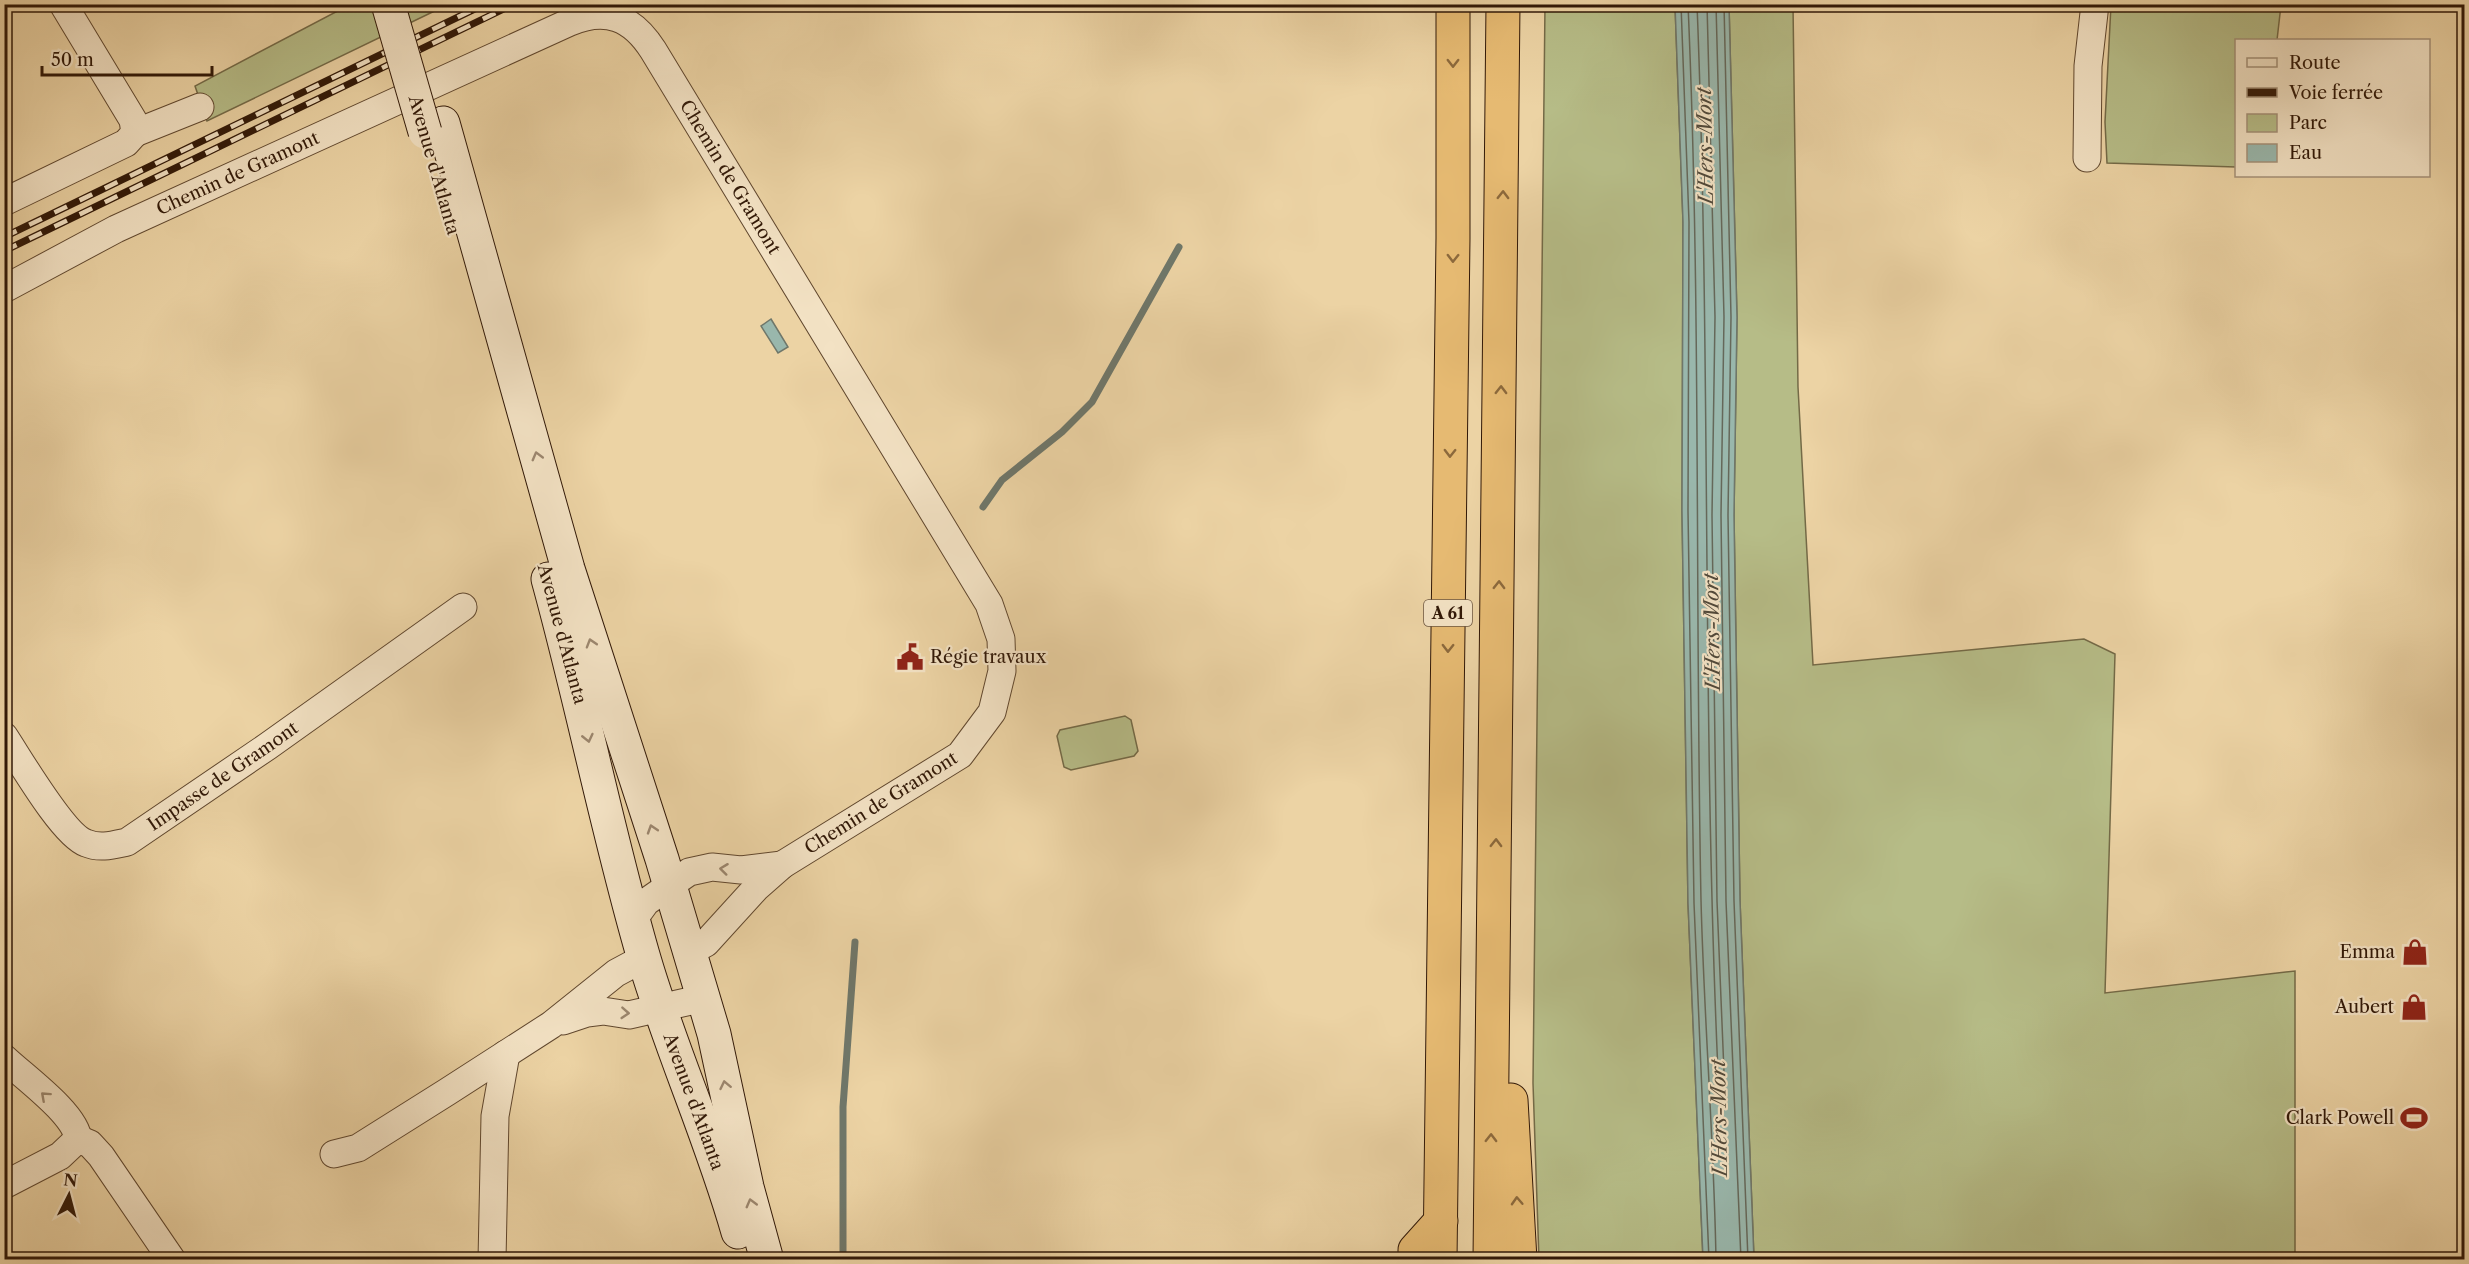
<svg xmlns="http://www.w3.org/2000/svg" width="2469" height="1264" font-family="'Libre Caslon Text',serif">
  <style>
    .green { fill: #b6bc87; stroke: #746a47; stroke-width: 1.5 }
    .water { fill: #99b7ac; stroke: #6f776a; stroke-width: 1.5 }
    .lines { fill: none; stroke-linecap: round; stroke-linejoin: round }
    .shore { stroke: #65685a; stroke-width: 1.5 }
    .stream { stroke: #6f776a; stroke-width: 7 }
    .street-casing { stroke: #60472e; stroke-width: 29 }
    .secondary-casing { stroke: #311807; stroke-width: 35 }
    .highway-casing { stroke: #311807; stroke-width: 35 }
    .street { stroke: #f3e2c4; stroke-width: 27 }
    .secondary { stroke: #f3e2c4; stroke-width: 33 }
    .highway { stroke: #e6ba72; stroke-width: 33 }
    .rail-casing { stroke: #311807; stroke-width: 7 }
    .rail { stroke: #f3e2c4; stroke-width: 4.5; stroke-dasharray: 14; stroke-linecap: butt }
    .secondary-bridge-casing { stroke: #311807; stroke-width: 35; stroke-linecap: butt }
    .secondary-bridge { stroke: #f3e2c4; stroke-width: 33 }
    .oneway { stroke: #8c693c }
    .oneway2 { stroke: #9c876f }
    .labels { text-anchor: middle; dominant-baseline: central; stroke-width: 4.5; stroke-linejoin: round; paint-order: stroke }
    .shield { fill: #f3e2c4; stroke: #6b5540; stroke-width: 1.5 }
    .shield-label { font-size: 16px; font-weight: bold; fill: #311807 }
    .street-label { font-size: 18px; fill: #311807; stroke: #f3e2c4 }
    .poi-label { font-size: 18px; fill: #311807; stroke: #f3e2c4; text-anchor: end }
    .water-label { font-size: 20px; font-style: italic; fill: #504839; stroke: #f3e2c4 }
  </style>
  <rect width="100%" height="100%" fill="#ecd3a4"/>
  <filter id="stains"><feTurbulence type="fractalNoise" baseFrequency=".00333" numOctaves="4"/><feColorMatrix values="0 0 0 0 .2 0 0 0 0 .09 0 0 0 0 .02 0 0 0 .5 -.17"/></filter>
  <radialGradient id="worn" r=".72"><stop offset=".6" stop-color="#630" stop-opacity="0"/><stop offset="1" stop-color="#630" stop-opacity=".3"/></radialGradient>
  <g class="green">
    <polygon points="349,5 447,5 207,121 195,86"/>
    <polygon points="1545,5 1675,5 1683,222 1682,511 1688,903 1703,1259 1539,1260 1533,1083"/>
    <polygon points="1729,5 1793,5 1798,387 1813,665 2084,639 2115,654 2105,993 2295,971 2295,1259 1754,1259 1740,901 1734,515 1737,317"/>
    <polygon points="2111,5 2281,5 2277,40 2236,40 2236,167 2107,163 2105,122"/>
    <polygon points="1125,716 1131,720 1138,751 1134,756 1071,770 1064,767 1057,736 1060,730"/>
  </g>
  <g class="water">
    <polygon points="1675,5 1729,5 1737,317 1734,515 1740,901 1754,1259 1703,1259 1688,903 1682,511 1683,222"/>
    <polygon points="771,319 788,347 778,353 761,326"/>
  </g>
  <g class="lines">
    <g class="shore">
      <polyline points="1681,4 1689,222 1688,511 1694,903 1709,1260"/>
      <path d="M1688,4C1701,303 1695,602 1701,900C1704,1020 1714,1140 1716,1260"/>
      <path d="M1697,4C1711,360 1702,716 1718,1072L1721,1075L1724,1072L1717,901L1712,515L1715,317L1707,4"/>
      <polyline points="1716,4 1724,317 1721,515 1726,901 1741,1260"/>
      <polyline points="1724,4 1731,317 1728,515 1734,901 1748,1260"/>
    </g>
    <g class="stream">
      <polyline points="983,507 1002,480 1062,432 1092,402 1179,247"/>
      <polyline points="843,1260 843,1107 855,942"/>
    </g>
    <defs>
      <g id="street">
        <polyline points="135,133 200,107"/>
        <polyline points="2087,158 2088,66 2095,4"/>
        <polyline points="4,202 126,143 135,133 133,120 63,4"/>
        <path id="s1" d="M4,289L116,229L570,22C606,7 632,17 653,50L989,604L1001,639L1002,671L992,712L960,755L782,865L757,887L706,943L689,952"/>
        <path id="s2" d="M4,736C20,760 63,835 86,843C100,849 113,845 127,842L268,746L463,607"/>
        <polyline points="633,920 646,902 689,872 712,867 741,870 782,865"/>
        <polyline points="563,1021 587,1013 603,1011 629,1015 704,998"/>
        <path d="M4,1058C24,1077 76,1114 78,1139"/>
        <polyline points="78,1139 90,1144 101,1156 172,1260"/>
        <polyline points="334,1154 358,1148 447,1092 551,1025 616,973 644,958"/>
        <polyline points="4,1185 60,1156 78,1139"/>
        <polyline points="492,1260 495,1116 506,1054"/>
      </g>
      <g id="secondary">
        <polyline points="443,123 568,569 662,859 714,1034 747,1187 767,1260"/>
        <path id="s3" d="M548,579C583,706 608,836 645,962C672,1053 712,1140 738,1232"/>
      </g>
      <g id="highway">
        <polyline points="1511,1100 1520,1260"/>
        <polyline points="1415,1260 1415,1250 1441,1221"/>
        <polyline points="1440,1260 1453,238 1453,4"/>
        <polyline points="1490,1260 1503,4"/>
      </g>
    </defs>
    <use href="#street" class="street-casing"/>
    <use href="#secondary" class="secondary-casing"/>
    <use href="#highway" class="highway-casing"/>
    <use href="#street" class="street"/>
    <use href="#secondary" class="secondary"/>
    <use href="#highway" class="highway"/>
    <defs>
      <g id="rail">
        <polyline points="4,237 485,4"/>
        <polyline points="4,251 514,4"/>
      </g>
    </defs>
    <use href="#rail" class="rail-casing"/>
    <use href="#rail" class="rail"/>
    <defs>
      <polyline id="secondary-bridge" points="388,4 425,132"/>
    </defs>
    <use href="#secondary-bridge" class="secondary-bridge-casing"/>
    <use href="#secondary-bridge" class="secondary-bridge"/>
  </g>
  <defs><path id="oneway-chevron" d="M-2-3.5L2.5 0L-2 3.5" fill="none" stroke-width="1.6" stroke-linecap="round" stroke-linejoin="round" transform="scale(1.5)"/></defs>
  <g class="oneway">
    <use href="#oneway-chevron" transform="translate(1453 63) rotate(90)"/>
    <use href="#oneway-chevron" transform="translate(1503 195) rotate(-89)"/>
    <use href="#oneway-chevron" transform="translate(1453 258) rotate(91)"/>
    <use href="#oneway-chevron" transform="translate(1501 390) rotate(-89)"/>
    <use href="#oneway-chevron" transform="translate(1450 453) rotate(91)"/>
    <use href="#oneway-chevron" transform="translate(1499 585) rotate(-89)"/>
    <use href="#oneway-chevron" transform="translate(1448 648) rotate(91)"/>
    <use href="#oneway-chevron" transform="translate(1496 843) rotate(-89)"/>
    <use href="#oneway-chevron" transform="translate(1491 1138) rotate(-89)"/>
    <use href="#oneway-chevron" transform="translate(1517 1201) rotate(-93)"/>
  </g>
  <g class="oneway2">
    <use href="#oneway-chevron" transform="translate(537 456) rotate(-105)"/>
    <use href="#oneway-chevron" transform="translate(591 643) rotate(-107)"/>
    <use href="#oneway-chevron" transform="translate(588 738) rotate(77)"/>
    <use href="#oneway-chevron" transform="translate(652 829) rotate(-108)"/>
    <use href="#oneway-chevron" transform="translate(724 869) rotate(-173)"/>
    <use href="#oneway-chevron" transform="translate(625 1013) rotate(4)"/>
    <use href="#oneway-chevron" transform="translate(725 1085) rotate(-102)"/>
    <use href="#oneway-chevron" transform="translate(45 1096) rotate(-138)"/>
    <use href="#oneway-chevron" transform="translate(751 1203) rotate(-105)"/>
  </g>
  <defs>
    <symbol id="civic-bare" viewBox="-9 -9 18 18"><path d="M-.6-6.5H3V-4.5H.6V-3L4-1V1h2V6H-6V1h2V-1L-.6-3ZM-1.2 2.5V6h2.4V2.5Z" fill="#8f2418" stroke="#f3e2c4" stroke-width="2.5" paint-order="stroke"/></symbol>
    <symbol id="shop-bare" viewBox="-9 -9 18 18"><path d="M-5-2.5h2.3a2.7 3.5 0 0 1 5.4 0H5L5.5 6h-11ZM-1.5-2.5h3a1.5 2.3 0 0 0-3 0Z" fill="#8f2418" stroke="#f3e2c4" stroke-width="2.5" paint-order="stroke"/></symbol>
    <symbol id="stadium-bare" viewBox="-9 -9 18 18"><path d="M0-5a6.5 5 0 1 0 0 10a6.5 5 0 1 0 0-10ZM-3.5-1.8h7v3.6h-7Z" fill="#8f2418" stroke="#f3e2c4" stroke-width="2.5" paint-order="stroke"/></symbol>
  </defs>
  <g fill-rule="evenodd">
    <use href="#civic-bare" x="891" y="638" width="38" height="38"/>
    <use href="#shop-bare" x="2396" y="933" width="38" height="38"/>
    <use href="#shop-bare" x="2395" y="988" width="38" height="38"/>
    <use href="#stadium-bare" x="2395" y="1099" width="38" height="38"/>
  </g>
  <g class="labels">
    <rect class="shield" x="1424" y="600" width="48" height="26" rx="4.5"/>
    <g class="shield-label">
      <text x="1448" y="613">A 61</text>
    </g>
    <g class="street-label">
      <text transform="translate(434 165) rotate(74)">Avenue d'Atlanta</text>
      <text stroke="none"><textPath href="#s1" startOffset="261">Chemin de Gramont</textPath></text>
      <text stroke="none"><textPath href="#s1" startOffset="872">Chemin de Gramont</textPath></text>
      <text transform="translate(562 634) rotate(75)">Avenue d'Atlanta</text>
      <text stroke="none"><textPath href="#s2" startOffset="294">Impasse de Gramont</textPath></text>
      <text transform="translate(881 803) rotate(-32)">Chemin de Gramont</text>
      <text stroke="none"><textPath href="#s3" startOffset="543">Avenue d'Atlanta</textPath></text>
    </g>
    <g class="poi-label">
      <text x="930" y="657" text-anchor="start">Régie travaux</text>
      <text x="2395" y="952">Emma</text>
      <text x="2394" y="1007">Aubert</text>
      <text x="2394" y="1118">Clark Powell</text>
    </g>
    <g class="water-label">
      <text transform="translate(1705 146) rotate(-91)">L'Hers-Mort</text>
      <text transform="translate(1712 632) rotate(-91)">L'Hers-Mort</text>
      <text transform="translate(1719 1118) rotate(-91)">L'Hers-Mort</text>
    </g>
  </g>
  <rect width="2469" height="1264" fill="none" stroke="#ecd3a4" stroke-width="24"/>
  <rect x="6" y="6" width="2457" height="1252" fill="none" stroke="#311807" stroke-width="3"/>
  <rect x="12" y="12" width="2445" height="1240" fill="none" stroke="#311807" stroke-width="1.5"/>
  <rect x="2235" y="39" width="195" height="138" fill="#f3e2c4" stroke="#a59178" stroke-width="1.5"/>
  <rect x="2247" y="58" width="30" height="9" fill="#f3e2c4" stroke="#a59178" stroke-width="1.5"/>
  <text x="2289" y="69" font-size="18" fill="#311807">Route</text>
  <rect x="2247" y="88" width="30" height="9" fill="#311807" stroke="#a59178" stroke-width="1.5"/>
  <text x="2289" y="99" font-size="18" fill="#311807">Voie ferrée</text>
  <rect x="2247" y="114" width="30" height="18" fill="#b6bc87" stroke="#a59178" stroke-width="1.5"/>
  <text x="2289" y="129" font-size="18" fill="#311807">Parc</text>
  <rect x="2247" y="144" width="30" height="18" fill="#99b7ac" stroke="#a59178" stroke-width="1.5"/>
  <text x="2289" y="159" font-size="18" fill="#311807">Eau</text>
  <g transform="translate(69 1195) rotate(6)" stroke="#f3e2c4" stroke-width="4.5" paint-order="stroke">
  <path d="M0-4.5L10 22L0 15L-10 22Z" fill="#311807"/>
  <text y="-9" font-size="16" font-weight="bold" text-anchor="middle" fill="#311807">N</text>
  </g>
  <path d="M42 66v9h170v-9" fill="none" stroke="#311807" stroke-width="3"/>
  <text x="51" y="66" font-size="18" fill="#311807" stroke="#f3e2c4" stroke-width="4.5" paint-order="stroke">50 m</text>
  <rect width="100%" height="100%" filter="url(#stains)"/>
  <rect width="100%" height="100%" fill="url(#worn)"/>
</svg>
